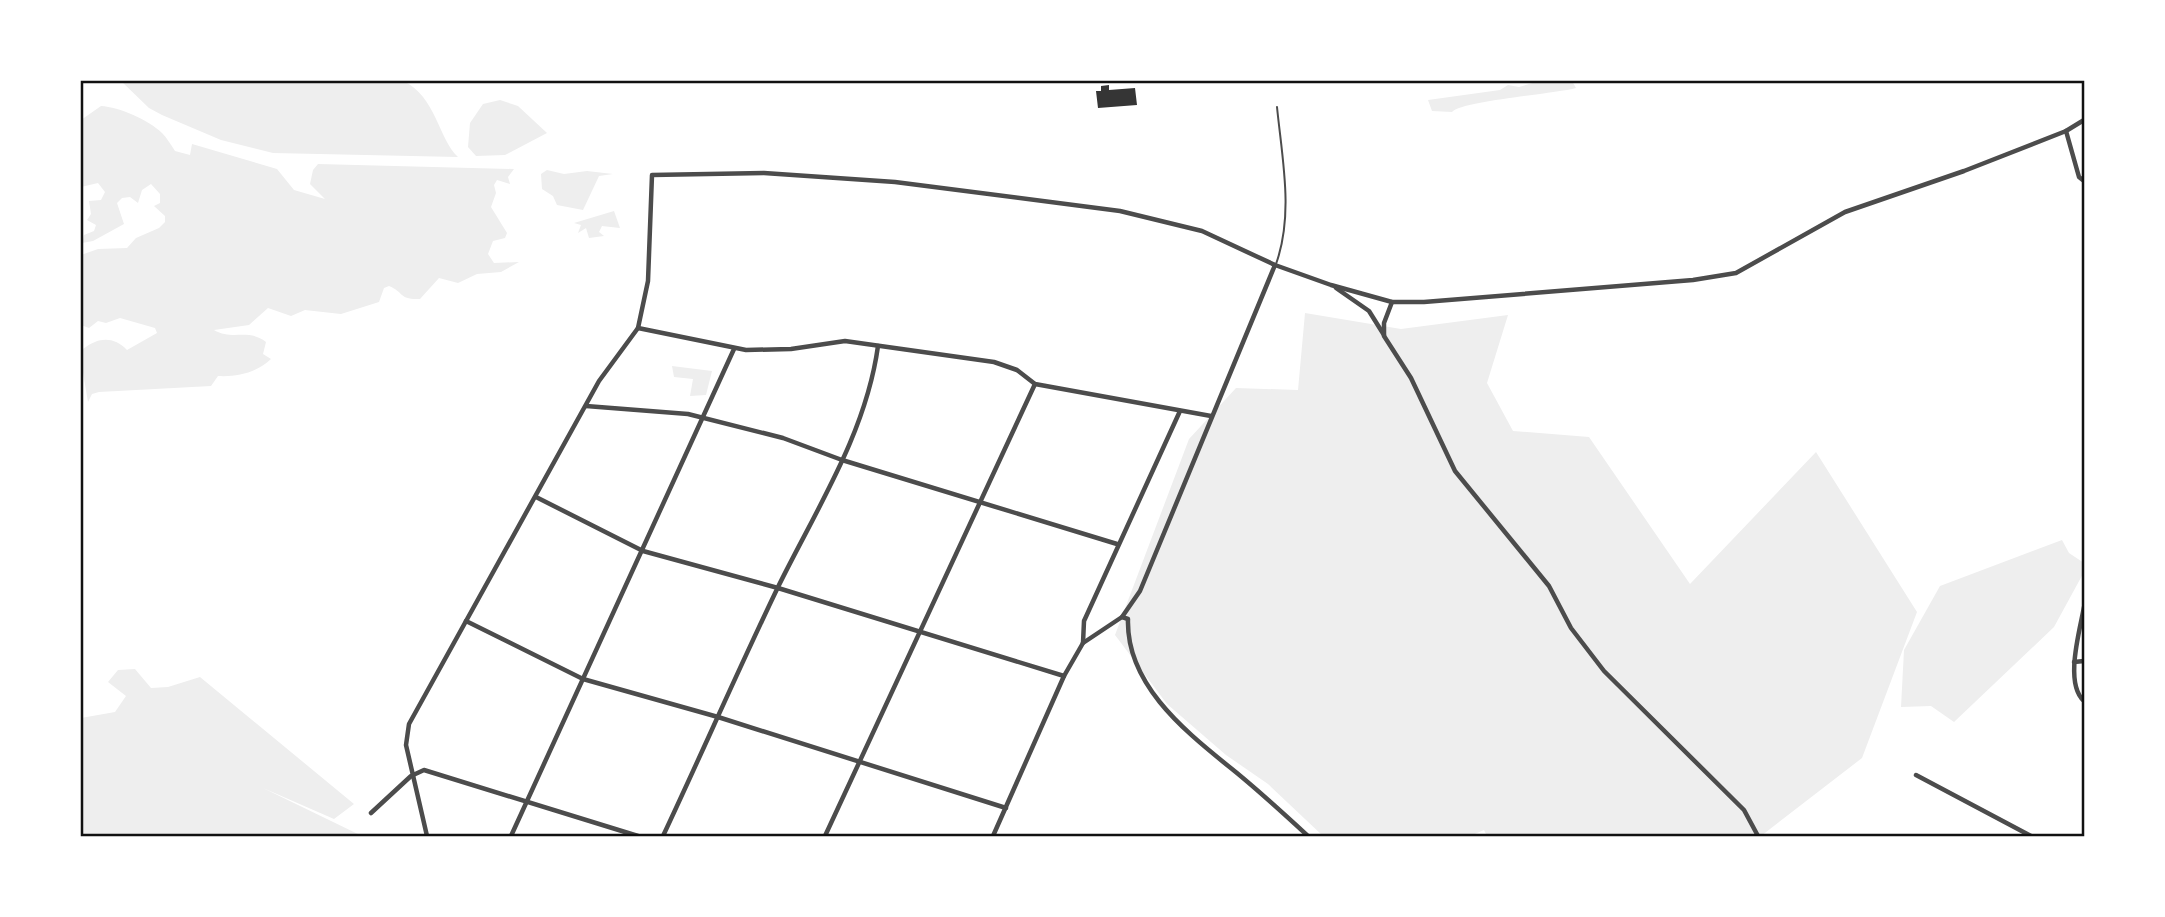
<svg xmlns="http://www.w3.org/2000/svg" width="2165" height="917" font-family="'Nunito Sans',sans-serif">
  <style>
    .green { fill: #eee }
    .building { fill: #353535 }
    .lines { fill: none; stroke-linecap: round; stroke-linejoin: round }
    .service { stroke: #4c4c4c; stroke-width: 2 }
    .minor { stroke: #4c4c4c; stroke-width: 4.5 }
    .rail { stroke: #707070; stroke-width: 2.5 }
    .neatline { fill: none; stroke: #111; stroke-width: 2.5 }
  </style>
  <rect width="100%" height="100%" fill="#fff"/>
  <g class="green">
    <path d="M121,81H403C436,96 438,138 458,157L273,153L221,140L162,115L149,108Z"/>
    <path d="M1539,81H1572L1576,88C1554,94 1462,101 1452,112L1432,111L1428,100L1500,90L1508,85L1519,87Z"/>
    <polygon points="500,100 518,106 547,133 505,155 476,156 468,147 470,123 483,104"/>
    <path d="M101,106C119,107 149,120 162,133C167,138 171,145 175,151L190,155L192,144L277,169L294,190L325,199L310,184L313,170L318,164L514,169L508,177L510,184L497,180L494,185L496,193L491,207L507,233L505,238L493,241L488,254L494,263L519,262L501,272L477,274L458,283L439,278L420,299C399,300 404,292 389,286L384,288L379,302L341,314L305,310L291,316L268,308L249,325L214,330C232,341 248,328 266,342L263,354L271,359C256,373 237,377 218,376L211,386L99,392L92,394L88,402L81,361L83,349C98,337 114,336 127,350L157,333L155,328L120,318L106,323L98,321L89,328L81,325V255L98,249L127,248L136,238L159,228L165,222V216L154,206L160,203V194L151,184L142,190L138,203L130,197L122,198L117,203L124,224L93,241L82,243L84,235L94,231L96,225L87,220L91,214L89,201L101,200L105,192L98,183L81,187V120Z"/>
    <polygon points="547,170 564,174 587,171 613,174 599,176 583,210 557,205 553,196 542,189 541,174"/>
    <polygon points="614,211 620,228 602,226 599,232 604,236 589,238 586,228 578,233 581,225 574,223"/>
    <polygon points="1305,313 1401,329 1508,315 1487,383 1513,431 1589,437 1690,584 1816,452 1917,612 1862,758 1761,836 1487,836 1484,830 1470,836 1323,836 1268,784 1226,755 1167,704 1115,635 1189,439 1236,388 1298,390"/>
    <polygon points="672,366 712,371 706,395 690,396 693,379 674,377"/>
    <polygon points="2062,540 2069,553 2084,563 2084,572 2054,627 1954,722 1931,706 1901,707 1904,650 1940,586"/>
    <polygon points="135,669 151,688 168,687 200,677 354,804 334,819 263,788 362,836 81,836 81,718 115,712 126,696 108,682 118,670"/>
  </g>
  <polygon class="building" points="1109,85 1109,90 1135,88 1137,105 1098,108 1096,91 1101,91 1101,86"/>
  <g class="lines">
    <path class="service" d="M1276,264C1294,214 1282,158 1277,107"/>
    <g class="minor">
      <polyline points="2066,131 2079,177 2084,181"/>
      <polyline points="1336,288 1369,311 1384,335"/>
      <polyline points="1392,302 1384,323 1384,336 1411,378 1455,471 1549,586 1571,628 1604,671 1744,810 1758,836"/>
      <polyline points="638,328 746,350 791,349 845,341 994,362 1017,370 1035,384 1211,416"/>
      <polyline points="586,406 688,414 783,438 842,460 1117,544"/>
      <polyline points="536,497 643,551 778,588 1064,676"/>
      <path d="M2084,607C2080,630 2064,683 2084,701"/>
      <path d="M1122,617L1128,619C1126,682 1181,728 1227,765C1255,787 1282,812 1308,836"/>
      <polyline points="466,621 583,679 718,717 1006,808"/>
      <polyline points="1083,643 1122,617 1140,591 1275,265"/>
      <polyline points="2074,662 2084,661"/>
      <polyline points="1916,775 2031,836"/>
      <polyline points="371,813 411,776 424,770 638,836"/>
      <polyline points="427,836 406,745 409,724 599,381 638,328 648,281 652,175 764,173 895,182 1120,211 1202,231 1275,265 1331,285 1392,302 1424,302 1693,280 1736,273 1845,212 1964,171 2066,131 2084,120"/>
      <polyline points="511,836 734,349"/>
      <path d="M663,836C702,753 739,668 779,585C817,508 866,433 878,346"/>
      <polyline points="825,836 1035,384"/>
      <polyline points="993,836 1064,676 1083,643 1084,621 1180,411"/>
    </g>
    <polyline class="rail" points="662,80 686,80"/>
  </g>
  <rect width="2165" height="917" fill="none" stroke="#ffffff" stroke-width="164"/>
  <rect x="82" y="82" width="2001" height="753" class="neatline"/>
</svg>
